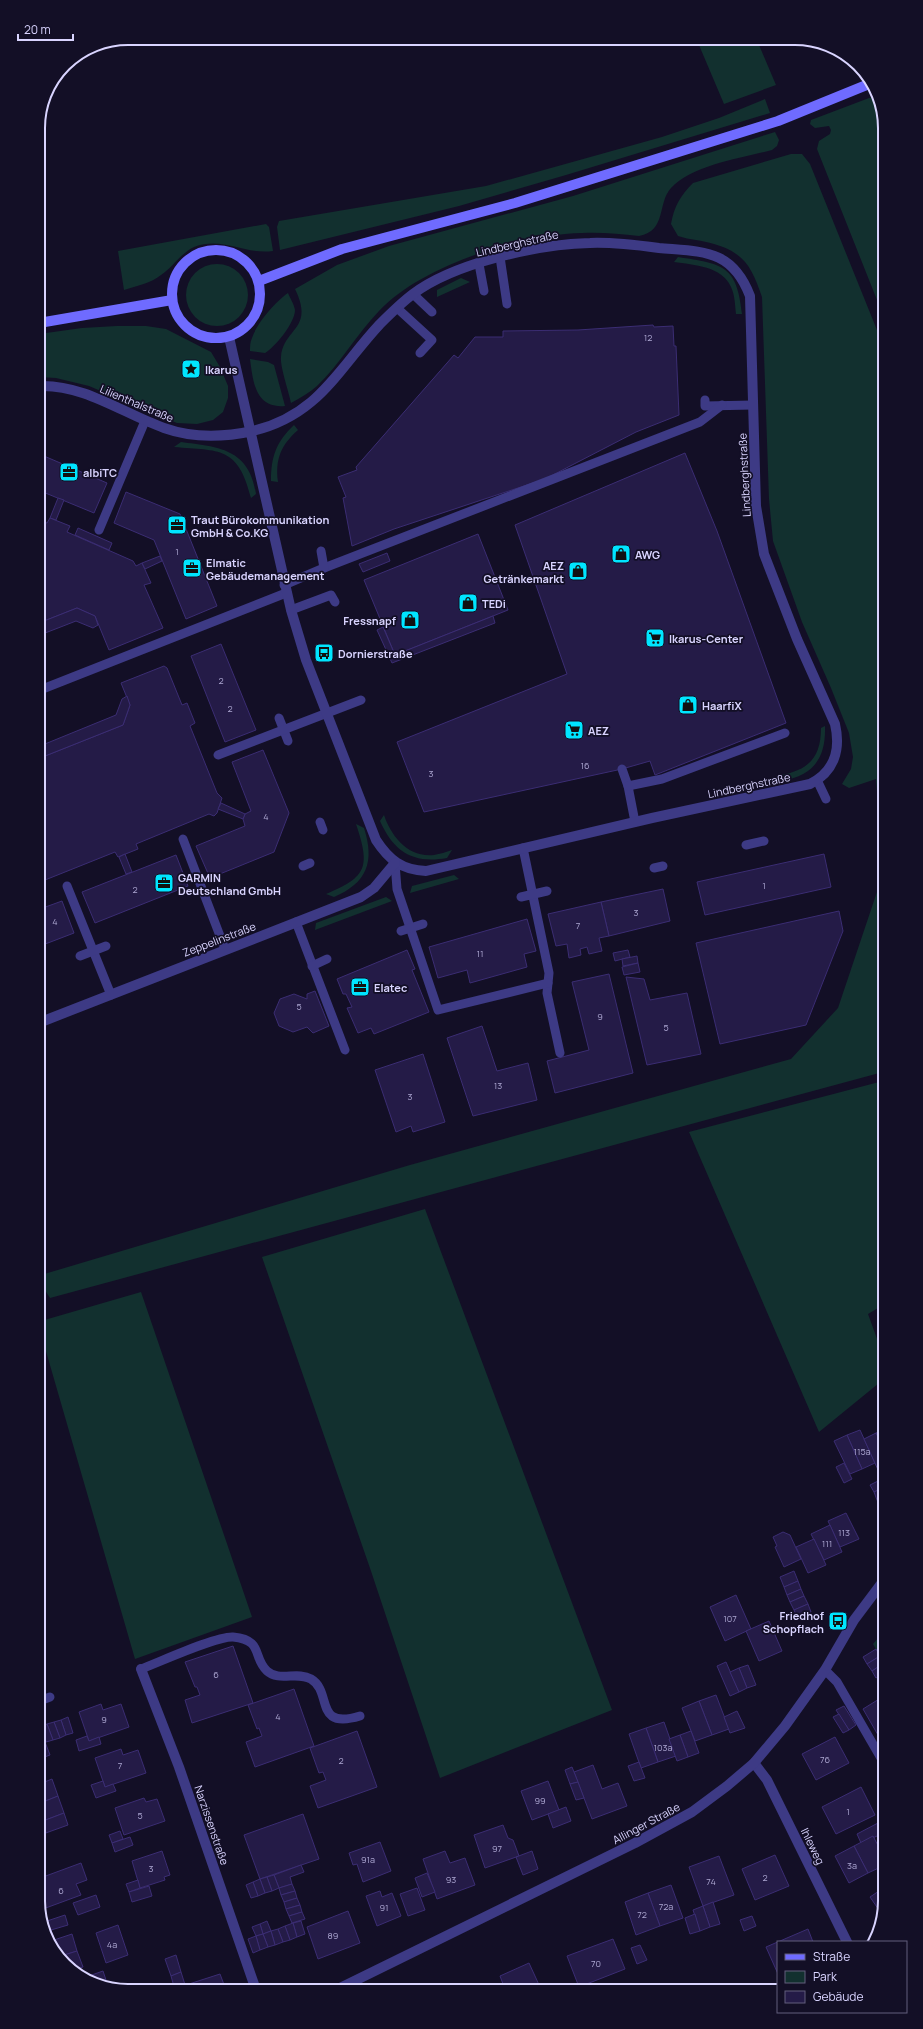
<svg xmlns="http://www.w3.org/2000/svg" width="923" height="2029" font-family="Manrope,sans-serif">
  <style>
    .green { fill: #12302f }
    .building { fill: #241b47; stroke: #3b2d73 }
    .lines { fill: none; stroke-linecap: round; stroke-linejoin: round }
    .lane { stroke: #3d3a85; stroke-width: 9 }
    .street { stroke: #3d3a85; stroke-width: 10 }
    .secondary { stroke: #6f6bff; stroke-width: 10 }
    .labels { text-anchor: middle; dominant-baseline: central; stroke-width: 3.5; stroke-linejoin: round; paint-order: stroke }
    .number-label { font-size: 9px; fill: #aca6d1 }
    .street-label { font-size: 11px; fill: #d9d4ff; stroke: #130f26 }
    .poi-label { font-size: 11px; font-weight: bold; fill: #d9d4ff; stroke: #130f26; text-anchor: start }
    .rim { fill: none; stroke: #d9d4ff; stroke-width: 2 }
  </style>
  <rect width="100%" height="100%" fill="#130f26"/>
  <g class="green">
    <polygon points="696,38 756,38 776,85 724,104"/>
    <polygon points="877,95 880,99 881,310 817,149 819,141 830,134 831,130 829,126 815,128 810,124 811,120"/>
    <polygon points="765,99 770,113 566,175 459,206 280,250 277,227 279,221 486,186 662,137 719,118"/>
    <path d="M775,132L779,140L777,146L772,150C742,158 692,165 671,188C657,203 667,231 639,236C620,234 601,232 582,233C520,234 421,266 379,311C356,335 340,364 317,386C309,393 300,398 291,403C289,392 280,367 281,357C283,328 315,330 295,289L337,265L389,246L573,196Z"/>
    <path d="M791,154H802L810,164L881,340L882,856L876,779L849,788L842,784L851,769L853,757L849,733L831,688L802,622L773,541L769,499L762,297C752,268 745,253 714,244C702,240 690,240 678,236L671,224C674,207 680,196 693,183Z"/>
    <path d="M266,224L269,227L273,251C244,255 223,236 194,247C181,253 173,267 161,275C151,283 137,286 124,290L118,251Z"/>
    <path d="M678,257C723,264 737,265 742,314H736C735,306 735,295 731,287C722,266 694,265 674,262Z"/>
    <circle cx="217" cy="295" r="31"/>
    <polygon points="461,278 470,282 437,297 437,290"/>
    <path d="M288,293C290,298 294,304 295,310C295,323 275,347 265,353L250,351C250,347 250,342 252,338C257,323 275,302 288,293Z"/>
    <polygon points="117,326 146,326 166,329 211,352 220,367 228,386 228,398 223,412 213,420 197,424 177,423 89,386 56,378 39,377 39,334 82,328"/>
    <path d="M250,359L268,362L274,365L285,406C255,409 253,381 250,359Z"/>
    <path d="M294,425L298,430C281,445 275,459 278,482L271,481C271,457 276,442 294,425Z"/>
    <path d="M181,442C218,447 249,448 256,494L251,498C238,446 220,451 174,447Z"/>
    <path d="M825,726C826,758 814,775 782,781L781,775C809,770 821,757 821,728Z"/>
    <path d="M384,815C391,836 408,858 434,855C440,854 446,852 452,850L447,858C413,864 394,852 380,821Z"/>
    <path d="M356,824L364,828C375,862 367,883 334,897L326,894C368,877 370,866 356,824Z"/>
    <polygon points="454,875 459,879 410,893 412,886"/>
    <polygon points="882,877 883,1072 50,1298 41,1284 41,1275 410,1165 791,1059 838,1008"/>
    <polygon points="386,897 392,901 315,930 316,923"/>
    <polygon points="883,1081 883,1305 868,1314 884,1358 884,1379 819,1432 689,1132"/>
    <polygon points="425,1209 612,1710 440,1778 371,1571 262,1257"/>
    <polygon points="141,1292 252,1617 135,1659 41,1334 41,1321"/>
    <polygon points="884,1631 884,1663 873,1644"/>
  </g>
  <g class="building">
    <polygon points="653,325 654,327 673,326 674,346 676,346 679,415 636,432 545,479 394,529 352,546 343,498 346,497 338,477 357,470 356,467 454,355 458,358 475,337 503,337 503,331 578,330"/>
    <polygon points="685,453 717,531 786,723 655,775 650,761 622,769 424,812 397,742 567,674 515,525"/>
    <polygon points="44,456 107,483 94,513 43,492 39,493 39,458"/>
    <polygon points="126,492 180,514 217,606 186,619 154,540 114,523"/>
    <polygon points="58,498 64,500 56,520 50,518"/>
    <polygon points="50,518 70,526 67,532 133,561 136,566 142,563 151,583 144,585 163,628 109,650 95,616 77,608 39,623 39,523 42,522 47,523"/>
    <polygon points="78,528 112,543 109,550 75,535"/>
    <polygon points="478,534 508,610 395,655 364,580"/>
    <polygon points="387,553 390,561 363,572 359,564"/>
    <polygon points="160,556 162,561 145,569 142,563"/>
    <polygon points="77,608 95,616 98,625 93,628 76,621 40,635 39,623"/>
    <polygon points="493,616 495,623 392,663 377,630 383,627 395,655"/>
    <polygon points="221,644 256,730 225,742 191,656"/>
    <polygon points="164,666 167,668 182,705 187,703 195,723 190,726 217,793 222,798 217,813 214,816 209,814 136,844 138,849 118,857 115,852 40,882 40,758 123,725 130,705 121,683"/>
    <polygon points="127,696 130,705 123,725 40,758 40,746 116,715 122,699"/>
    <polygon points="263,750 289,813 274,852 210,878 196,846 245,826 243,819 245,814 251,811 232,762"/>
    <polygon points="221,803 245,814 243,819 218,809"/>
    <polygon points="125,854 132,872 126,874 119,857"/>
    <polygon points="824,854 831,887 705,915 697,882"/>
    <polygon points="176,855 188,886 95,923 82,892"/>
    <polygon points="663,889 670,921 609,936 601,902"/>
    <polygon points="62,901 74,933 40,946 40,909"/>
    <polygon points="601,902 609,936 599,938 602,951 589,954 587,947 580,949 581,955 569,958 567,944 556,946 548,914"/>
    <polygon points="839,911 843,931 806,1025 720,1044 696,943"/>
    <polygon points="527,919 536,951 524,954 527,967 470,983 467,970 438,978 429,947"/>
    <polygon points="407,950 415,969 412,970 429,1012 374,1034 371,1028 358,1033 347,1008 352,1007 346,994 343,994 337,979"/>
    <polygon points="628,950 630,957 615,961 613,953"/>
    <polygon points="637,956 638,963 623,966 622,959"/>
    <polygon points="638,963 640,972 624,975 622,967"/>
    <polygon points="609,974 633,1073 555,1093 547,1061 589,1050 572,982"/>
    <polygon points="626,977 644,979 650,1000 687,993 701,1054 647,1065"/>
    <polygon points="315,991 329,1026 313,1033 307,1027 293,1032 279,1026 274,1013 280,999 294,994 307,999 307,994"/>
    <polygon points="482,1026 497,1071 528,1063 537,1100 473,1116 447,1038"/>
    <polygon points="423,1054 445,1122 413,1132 411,1126 396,1132 375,1070"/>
    <polygon points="884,1429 884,1449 876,1433"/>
    <polygon points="860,1430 875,1463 862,1469 847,1435"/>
    <polygon points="876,1433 884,1449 884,1470 879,1472 864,1439"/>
    <polygon points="847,1435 862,1469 850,1474 834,1441"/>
    <polygon points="844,1463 852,1479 844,1483 836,1467"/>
    <polygon points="884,1478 884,1487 874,1492 870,1485"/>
    <polygon points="884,1487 884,1496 877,1500 874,1492"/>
    <polygon points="884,1496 884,1505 881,1507 877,1500"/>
    <polygon points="846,1513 859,1539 840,1547 828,1521"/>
    <polygon points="830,1525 842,1552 824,1560 811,1534"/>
    <polygon points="783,1532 790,1535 801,1559 784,1567 775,1547 777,1546 773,1537"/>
    <polygon points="814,1539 826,1565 808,1573 796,1547"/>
    <polygon points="794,1571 798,1581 784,1587 780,1577"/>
    <polygon points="798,1581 801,1589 787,1595 784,1587"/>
    <polygon points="801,1589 804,1596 790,1602 787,1595"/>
    <polygon points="736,1595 751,1629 725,1641 710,1607"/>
    <polygon points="804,1596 808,1604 794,1610 790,1602"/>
    <polygon points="808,1604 811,1612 797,1617 794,1610"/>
    <polygon points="769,1621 782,1651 759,1661 746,1631"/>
    <polygon points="233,1646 253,1703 192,1723 185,1700 200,1695 197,1687 195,1687 185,1662"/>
    <polygon points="876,1649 880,1656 867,1664 863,1657"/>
    <polygon points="880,1656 884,1663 872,1671 867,1664"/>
    <polygon points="726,1662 739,1692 730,1696 717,1666"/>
    <polygon points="884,1663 884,1673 876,1678 872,1671"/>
    <polygon points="748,1665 756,1685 747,1688 739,1668"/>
    <polygon points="739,1668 747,1688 739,1692 730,1672"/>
    <polygon points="294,1689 314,1746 255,1767 246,1742 262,1736 259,1728 257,1729 248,1705"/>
    <polygon points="716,1695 729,1729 712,1735 699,1701"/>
    <polygon points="884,1696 885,1731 878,1735 863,1709"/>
    <polygon points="699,1701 712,1735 695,1741 682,1708"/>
    <polygon points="101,1704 103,1710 121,1704 129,1727 89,1741 79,1712"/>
    <polygon points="844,1706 856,1725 849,1730 836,1710"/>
    <polygon points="737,1711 745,1728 730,1733 724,1717"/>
    <polygon points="839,1714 849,1730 843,1733 833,1717"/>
    <polygon points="68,1717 73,1733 66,1735 61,1720"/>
    <polygon points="61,1720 66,1735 60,1738 54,1722"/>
    <polygon points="54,1722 60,1738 53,1740 47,1724"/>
    <polygon points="664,1722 676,1756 658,1762 646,1728"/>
    <polygon points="47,1724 53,1740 46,1742 42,1726"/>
    <polygon points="646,1728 658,1762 641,1768 629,1734"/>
    <polygon points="357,1731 377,1787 318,1808 310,1786 326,1780 323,1772 319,1773 310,1748"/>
    <polygon points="691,1731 699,1753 688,1757 680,1735"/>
    <polygon points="42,1734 50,1755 42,1758"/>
    <polygon points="680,1735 688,1757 677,1761 669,1739"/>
    <polygon points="87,1736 89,1741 99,1737 101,1744 79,1751 76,1740"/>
    <polygon points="835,1737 849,1763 816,1780 802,1754"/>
    <polygon points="121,1749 123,1755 138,1750 146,1773 105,1787 95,1758"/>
    <polygon points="639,1762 645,1778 634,1781 628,1766"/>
    <polygon points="593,1765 602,1789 618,1783 627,1806 592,1819 574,1772"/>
    <polygon points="572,1767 578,1782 570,1784 565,1770"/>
    <polygon points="52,1779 58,1796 43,1802 42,1783"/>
    <polygon points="103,1781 105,1787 113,1784 116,1791 96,1798 91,1785"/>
    <polygon points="548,1781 559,1810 532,1820 521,1791"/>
    <polygon points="578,1782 584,1798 576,1800 570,1784"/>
    <polygon points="861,1787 875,1815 836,1834 822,1807"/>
    <polygon points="58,1796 64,1813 43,1821 43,1802"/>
    <polygon points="144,1798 146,1802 157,1799 165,1821 124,1835 115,1808"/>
    <polygon points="566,1807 571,1821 553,1828 548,1814"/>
    <polygon points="64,1813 68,1825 43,1834 43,1821"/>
    <polygon points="303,1814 319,1859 260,1879 244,1835"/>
    <polygon points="878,1823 884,1833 861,1843 857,1834"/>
    <polygon points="503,1825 508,1838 513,1840 519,1856 485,1868 474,1835"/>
    <polygon points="120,1831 123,1839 112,1843 109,1835"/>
    <polygon points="873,1836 885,1859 885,1865 868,1873 854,1846"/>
    <polygon points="130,1837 133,1845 115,1852 112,1843"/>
    <polygon points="380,1842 391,1871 363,1882 357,1864 353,1865 349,1853"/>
    <polygon points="854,1846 868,1873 849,1883 835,1856"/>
    <polygon points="162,1851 170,1875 164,1877 165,1880 140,1888 132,1861"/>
    <polygon points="445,1851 450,1863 465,1858 475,1885 437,1899 423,1859"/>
    <polygon points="532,1851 538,1869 523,1875 516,1857"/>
    <polygon points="775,1855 789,1886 755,1900 742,1869"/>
    <polygon points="719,1856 734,1895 703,1906 689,1867"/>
    <polygon points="81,1863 87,1880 76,1884 81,1895 43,1909 43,1877"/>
    <polygon points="301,1865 304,1872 290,1877 292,1884 279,1888 274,1875"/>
    <polygon points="427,1873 435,1892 422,1897 415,1878"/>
    <polygon points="274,1875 279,1888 272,1891 267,1877"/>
    <polygon points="267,1877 272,1891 265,1893 260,1879"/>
    <polygon points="260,1879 265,1893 258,1896 253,1882"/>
    <polygon points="138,1880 140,1888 129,1892 126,1884"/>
    <polygon points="253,1882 258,1896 251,1898 246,1885"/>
    <polygon points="292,1884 295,1891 281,1895 279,1888"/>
    <polygon points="671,1885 683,1918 660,1926 648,1893"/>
    <polygon points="149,1886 152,1896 132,1902 129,1892"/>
    <polygon points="885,1887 885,1901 881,1913 870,1897"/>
    <polygon points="417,1888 425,1910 408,1916 400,1894"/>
    <polygon points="295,1891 297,1898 284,1902 281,1895"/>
    <polygon points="380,1891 382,1897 392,1893 401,1916 377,1926 366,1896"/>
    <polygon points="648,1893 660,1926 636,1935 625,1902"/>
    <polygon points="96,1895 100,1907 78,1915 73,1903"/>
    <polygon points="297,1898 300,1905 286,1909 284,1902"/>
    <polygon points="713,1902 720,1924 710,1927 703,1906"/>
    <polygon points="300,1905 302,1912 289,1916 286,1909"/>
    <polygon points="703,1906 710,1927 700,1931 693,1910"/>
    <polygon points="348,1911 360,1943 318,1959 307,1927"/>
    <polygon points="302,1912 305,1919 292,1923 289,1916"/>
    <polygon points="695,1914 700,1931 690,1934 685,1918"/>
    <polygon points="65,1915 68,1925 51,1930 47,1921"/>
    <polygon points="752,1916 756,1926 744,1931 740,1920"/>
    <polygon points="267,1921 271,1931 263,1934 260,1924"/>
    <polygon points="301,1921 305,1934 297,1937 293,1923"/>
    <polygon points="293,1923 297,1937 290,1940 285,1926"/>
    <polygon points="260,1924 263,1934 256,1936 252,1927"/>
    <polygon points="118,1925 128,1955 106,1963 96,1933"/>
    <polygon points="285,1926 290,1940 283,1942 278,1929"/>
    <polygon points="278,1929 283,1942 275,1945 271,1931"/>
    <polygon points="808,1929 813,1942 778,1942 778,1974 766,1947"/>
    <polygon points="51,1930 54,1939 50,1940 45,1932"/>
    <polygon points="271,1931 275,1945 268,1947 263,1934"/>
    <polygon points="72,1934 77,1951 61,1956 51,1941"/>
    <polygon points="263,1934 268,1947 260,1950 256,1936"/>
    <polygon points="256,1936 260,1950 253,1953 248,1939"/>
    <polygon points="613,1939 625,1969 579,1987 567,1956"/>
    <polygon points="640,1945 647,1960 637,1964 631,1948"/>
    <polygon points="77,1951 83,1967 72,1971 61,1956"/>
    <polygon points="176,1955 181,1972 171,1976 165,1959"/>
    <polygon points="529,1963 540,1987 493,1988 503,1984 500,1976"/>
    <polygon points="103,1971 106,1980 99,1982 86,1977"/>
    <polygon points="181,1972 186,1988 175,1990 171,1976"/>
    <polygon points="220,1974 226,1990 191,1990 189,1984"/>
    <polygon points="161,1986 162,1991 144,1991"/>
  </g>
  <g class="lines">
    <g class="lane">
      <polyline points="500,257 507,304"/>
      <polyline points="479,264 484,291"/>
      <polyline points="413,294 432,312"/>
      <polyline points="397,308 432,340 420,353"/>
      <polyline points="705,400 705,406 753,405"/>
      <polyline points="99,530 145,421"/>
      <polyline points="324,568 700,422 722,405"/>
      <polyline points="284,585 324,568 321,551"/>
      <polyline points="291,610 331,595 335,602"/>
      <polyline points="40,690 286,593"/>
      <polyline points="279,718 288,741"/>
      <polyline points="218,755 361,700"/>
      <polyline points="622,769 628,786 635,822"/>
      <polyline points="817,780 826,799"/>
      <polyline points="628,786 662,779 785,733"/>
      <polyline points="320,822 323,830"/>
      <polyline points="183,839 225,949"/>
      <polyline points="746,845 764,841"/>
      <polyline points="523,848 549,973 547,993 560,1053"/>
      <polyline points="395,863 397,889 438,1010 548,983"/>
      <polyline points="303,866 310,863"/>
      <polyline points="654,868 663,866"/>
      <polyline points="67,886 111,995"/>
      <polyline points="521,897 547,891"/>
      <polyline points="296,922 345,1050"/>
      <polyline points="401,931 423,924"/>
      <polyline points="80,956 106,946"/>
      <polyline points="312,966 327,959"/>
      <path d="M141,1669C160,1662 216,1636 233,1637C264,1640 252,1657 267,1671C279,1682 297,1671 311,1679C333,1692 313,1730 360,1716"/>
      <polyline points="825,1670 837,1682 885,1765"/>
      <polyline points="42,1700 50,1697"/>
    </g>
    <g class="street">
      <path d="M39,386C84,384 124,414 164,428C192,438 225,437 253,431C319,415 338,369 380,324C390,314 401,303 413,294C454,263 539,244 590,243C613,242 636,245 659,248C703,252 732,249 750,296L756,506L764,554L797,639L835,724C841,750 834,772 810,784L652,818L426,871C402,870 389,860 376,840L306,660L291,610L229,337"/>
      <polyline points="41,1022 361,897 374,888 395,863"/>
      <polyline points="141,1669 179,1767 256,1990"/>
      <polyline points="754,1763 767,1780 847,1942"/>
      <polyline points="338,1989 635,1843 692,1812 727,1786 754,1763 785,1726 825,1670 854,1620 884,1580"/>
    </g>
    <g class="secondary">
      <circle cx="216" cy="294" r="44"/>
      <polyline points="259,281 342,249 515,203 778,121 869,84"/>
      <polyline points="39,323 172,300"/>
    </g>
  </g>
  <defs>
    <symbol id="sight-square" viewBox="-11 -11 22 22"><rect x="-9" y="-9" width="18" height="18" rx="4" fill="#00e5ff" stroke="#130f26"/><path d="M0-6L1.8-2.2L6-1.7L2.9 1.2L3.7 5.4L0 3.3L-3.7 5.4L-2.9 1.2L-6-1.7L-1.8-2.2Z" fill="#111"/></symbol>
    <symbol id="office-square" viewBox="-11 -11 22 22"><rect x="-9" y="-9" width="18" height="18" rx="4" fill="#00e5ff" stroke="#130f26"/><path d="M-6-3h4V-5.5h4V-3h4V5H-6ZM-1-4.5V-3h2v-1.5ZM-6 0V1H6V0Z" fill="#111"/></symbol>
    <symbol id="shop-square" viewBox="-11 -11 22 22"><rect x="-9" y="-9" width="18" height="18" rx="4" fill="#00e5ff" stroke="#130f26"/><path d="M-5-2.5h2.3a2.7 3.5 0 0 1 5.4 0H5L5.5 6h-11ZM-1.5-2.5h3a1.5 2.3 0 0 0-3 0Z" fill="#111"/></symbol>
    <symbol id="supermarket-square" viewBox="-11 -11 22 22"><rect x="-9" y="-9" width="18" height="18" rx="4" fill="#00e5ff" stroke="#130f26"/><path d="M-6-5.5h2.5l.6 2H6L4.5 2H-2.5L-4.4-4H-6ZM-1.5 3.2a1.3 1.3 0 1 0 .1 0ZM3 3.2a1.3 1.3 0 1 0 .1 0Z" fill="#111"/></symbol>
    <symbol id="bus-square" viewBox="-11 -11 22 22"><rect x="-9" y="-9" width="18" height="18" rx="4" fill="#00e5ff" stroke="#130f26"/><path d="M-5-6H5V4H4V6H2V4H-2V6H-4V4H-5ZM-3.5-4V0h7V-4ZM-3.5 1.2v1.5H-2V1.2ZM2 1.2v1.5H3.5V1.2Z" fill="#111"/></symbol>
  </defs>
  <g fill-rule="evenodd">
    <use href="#sight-square" x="180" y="358" width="22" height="22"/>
    <use href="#office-square" x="58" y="461" width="22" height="22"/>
    <use href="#office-square" x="166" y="514" width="22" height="22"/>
    <use href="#shop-square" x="610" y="543" width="22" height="22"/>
    <use href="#office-square" x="181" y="557" width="22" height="22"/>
    <use href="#shop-square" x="567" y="560" width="22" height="22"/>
    <use href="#shop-square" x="457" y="592" width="22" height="22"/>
    <use href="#shop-square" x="399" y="609" width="22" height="22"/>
    <use href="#supermarket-square" x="644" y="627" width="22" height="22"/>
    <use href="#bus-square" x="313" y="642" width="22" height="22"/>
    <use href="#shop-square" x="677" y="694" width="22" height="22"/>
    <use href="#supermarket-square" x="563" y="719" width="22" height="22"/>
    <use href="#office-square" x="153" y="872" width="22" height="22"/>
    <use href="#office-square" x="349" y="976" width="22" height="22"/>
    <use href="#bus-square" x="827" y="1610" width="22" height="22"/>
  </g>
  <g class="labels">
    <g class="number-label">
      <text x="648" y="337">12</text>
      <text x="177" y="551">1</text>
      <text x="221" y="680">2</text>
      <text x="230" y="708">2</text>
      <text x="585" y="765">16</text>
      <text x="431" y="773">3</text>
      <text x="266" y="816">4</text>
      <text x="764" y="885">1</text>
      <text x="135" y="889">2</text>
      <text x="636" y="912">3</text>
      <text x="55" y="921">4</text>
      <text x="578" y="925">7</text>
      <text x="480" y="953">11</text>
      <text x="299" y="1006">5</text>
      <text x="600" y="1016">9</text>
      <text x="666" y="1027">5</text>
      <text x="498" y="1085">13</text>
      <text x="410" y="1096">3</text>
      <text x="862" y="1451">115a</text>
      <text x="844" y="1532">113</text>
      <text x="827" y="1543">111</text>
      <text x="730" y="1618">107</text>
      <text x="216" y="1674">6</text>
      <text x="278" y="1716">4</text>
      <text x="104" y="1719">9</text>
      <text x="663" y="1747">103a</text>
      <text x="825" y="1759">76</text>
      <text x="341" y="1760">2</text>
      <text x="120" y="1765">7</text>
      <text x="540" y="1800">99</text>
      <text x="848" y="1811">1</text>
      <text x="140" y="1815">5</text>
      <text x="497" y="1848">97</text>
      <text x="368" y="1859">91a</text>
      <text x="852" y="1865">3a</text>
      <text x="151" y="1868">3</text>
      <text x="765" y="1877">2</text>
      <text x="451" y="1879">93</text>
      <text x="711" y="1881">74</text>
      <text x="61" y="1890">6</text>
      <text x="666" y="1906">72a</text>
      <text x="384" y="1907">91</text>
      <text x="642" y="1914">72</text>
      <text x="333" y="1935">89</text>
      <text x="112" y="1944">4a</text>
      <text x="596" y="1963">70</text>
    </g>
    <g class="street-label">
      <text transform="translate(517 243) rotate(-13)">Lindberghstraße</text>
      <text transform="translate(137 403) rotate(23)">Lilienthalstraße</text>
      <text transform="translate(744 475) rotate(-93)">Lindberghstraße</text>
      <text transform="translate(749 785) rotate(-12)">Lindberghstraße</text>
      <text transform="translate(219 939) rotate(-21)">Zeppelinstraße</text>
      <text transform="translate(646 1823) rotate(-28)">Allinger Straße</text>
      <text transform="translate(212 1825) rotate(71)">Narzissenstraße</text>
      <text transform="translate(813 1846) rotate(64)">Ihleweg</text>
    </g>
    <g class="poi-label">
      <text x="205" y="369">Ikarus</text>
      <text x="83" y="472">albiTC</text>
      <text x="191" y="519">Traut Bürokommunikation<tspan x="191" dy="13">GmbH &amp; Co.KG</tspan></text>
      <text x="635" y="554">AWG</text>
      <text x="206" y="562">Elmatic<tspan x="206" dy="13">Gebäudemanagement</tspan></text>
      <text x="564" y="565" text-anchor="end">AEZ<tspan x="564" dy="13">Getränkemarkt</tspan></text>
      <text x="482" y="603">TEDi</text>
      <text x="396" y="620" text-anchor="end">Fressnapf</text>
      <text x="669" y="638">Ikarus-Center</text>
      <text x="338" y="653">Dornierstraße</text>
      <text x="702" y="705">HaarfiX</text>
      <text x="588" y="730">AEZ</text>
      <text x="178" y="877">GARMIN<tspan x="178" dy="13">Deutschland GmbH</tspan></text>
      <text x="374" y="987">Elatec</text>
      <text x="824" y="1615" text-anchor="end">Friedhof<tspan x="824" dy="13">Schopflach</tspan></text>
    </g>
  </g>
  <path d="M0 0H923V2029H0ZM128 45H795A83 83 0 0 1 878 128V1901A83 83 0 0 1 795 1984H128A83 83 0 0 1 45 1901V128A83 83 0 0 1 128 45Z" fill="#130f26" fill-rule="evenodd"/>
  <path class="rim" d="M128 45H795A83 83 0 0 1 878 128V1901A83 83 0 0 1 795 1984H128A83 83 0 0 1 45 1901V128A83 83 0 0 1 128 45Z"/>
  <rect x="777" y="1941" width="130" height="72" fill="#130f26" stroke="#625e7d"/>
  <rect x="785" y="1954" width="20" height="6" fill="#6f6bff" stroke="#625e7d"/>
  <text x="813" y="1961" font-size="12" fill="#d9d4ff">Straße</text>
  <rect x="785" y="1971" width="20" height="12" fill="#12302f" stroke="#625e7d"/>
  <text x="813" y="1981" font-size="12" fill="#d9d4ff">Park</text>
  <rect x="785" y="1991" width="20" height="12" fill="#241b47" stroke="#625e7d"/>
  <text x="813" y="2001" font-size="12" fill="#d9d4ff">Gebäude</text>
  <path d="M18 34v6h55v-6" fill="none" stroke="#d9d4ff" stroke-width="2"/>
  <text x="24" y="34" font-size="12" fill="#d9d4ff" stroke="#130f26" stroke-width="3" paint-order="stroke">20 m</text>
</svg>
